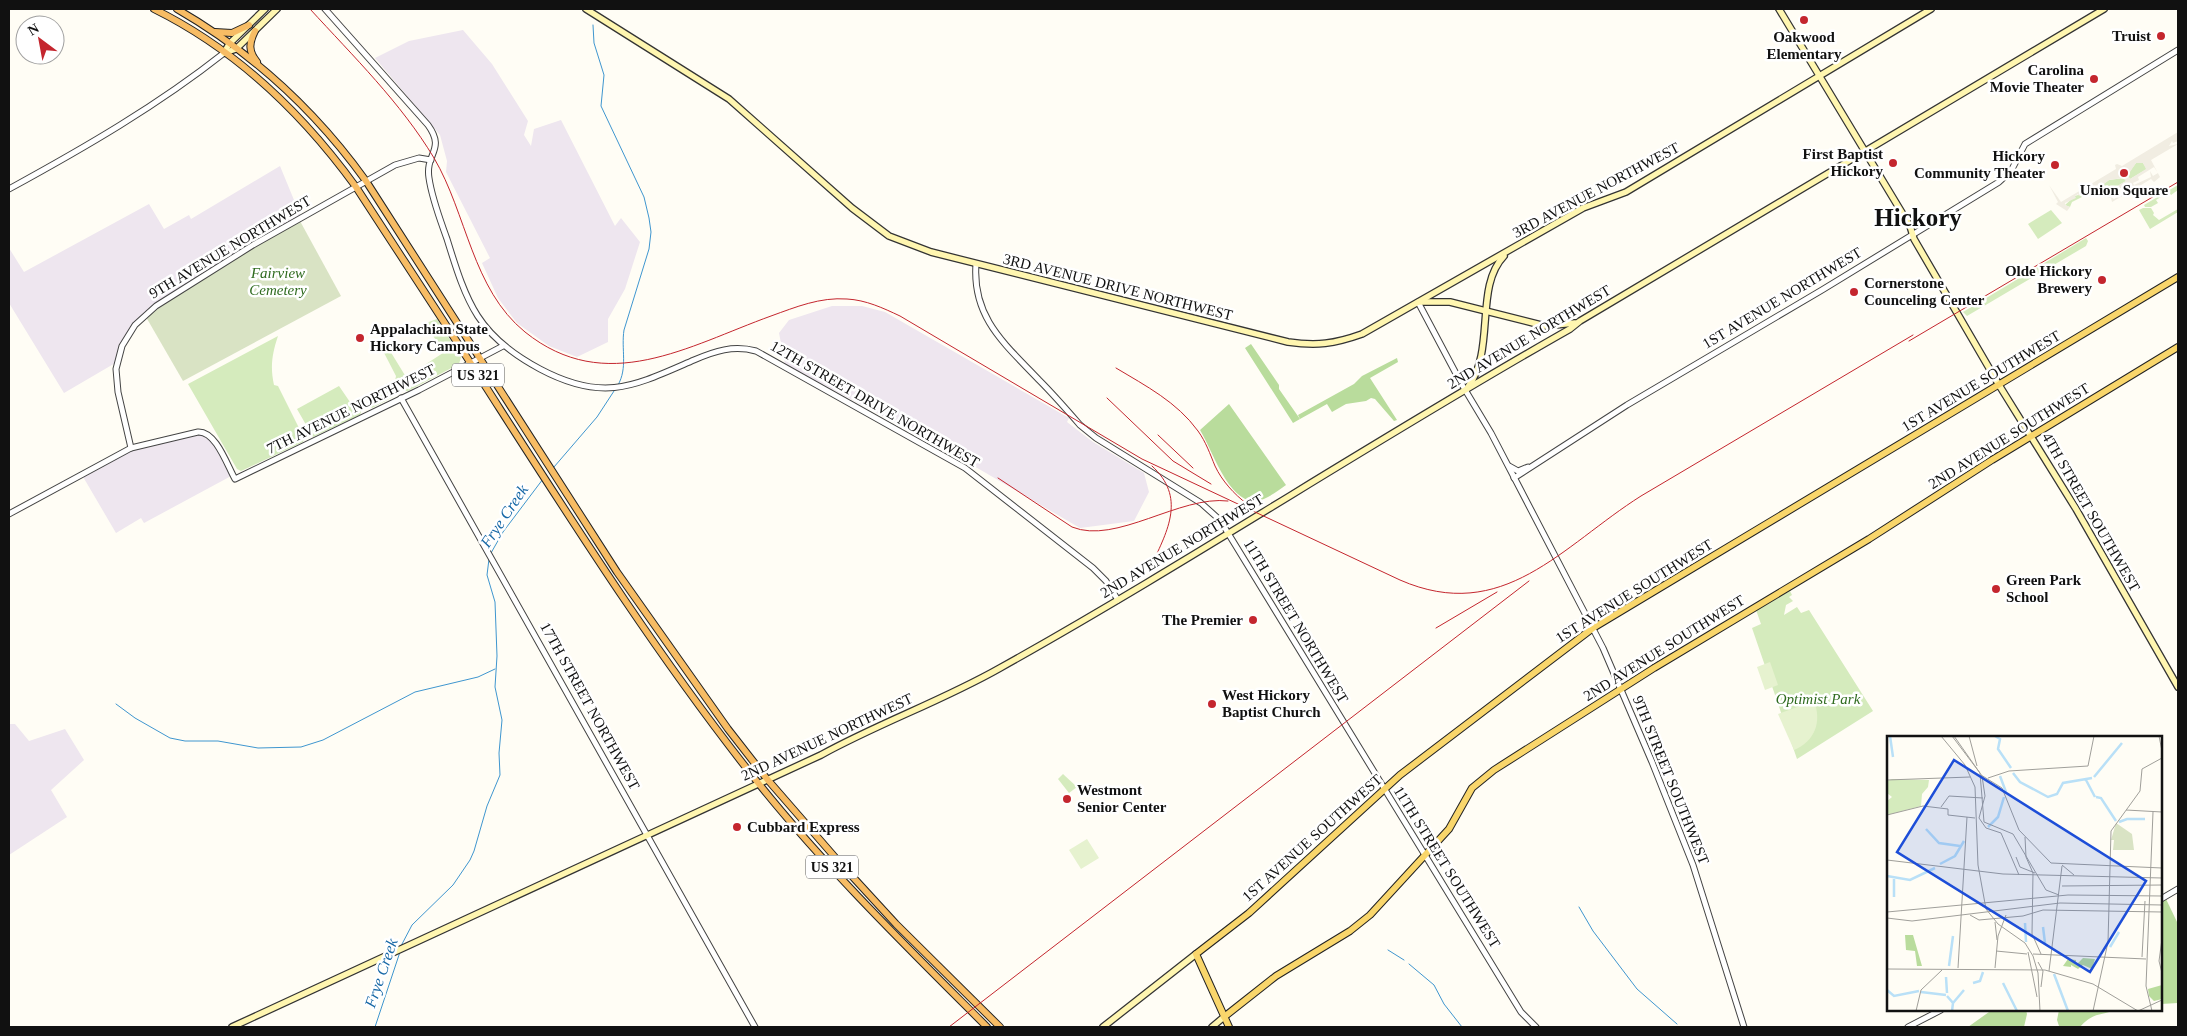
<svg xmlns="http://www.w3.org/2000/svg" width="2187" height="1036" font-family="'Times New Roman',serif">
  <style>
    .industrial { fill: #eee6ef }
    .green { fill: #d5ebbd }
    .forest { fill: #b9dc9c }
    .cemetery { fill: #d9e3c4 }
    .pitch { fill: #e6f2cf }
    .plaza { fill: #f1ede2; fill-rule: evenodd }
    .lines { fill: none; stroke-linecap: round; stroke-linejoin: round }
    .stream { stroke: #3f96cf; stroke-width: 1 }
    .tertiary-casing { stroke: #444; stroke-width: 7 }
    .secondary-casing { stroke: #333; stroke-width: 8 }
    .primary-casing { stroke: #222; stroke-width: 8 }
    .trunk-casing { stroke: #222; stroke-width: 8 }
    .tertiary { stroke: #fff; stroke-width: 5 }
    .secondary { stroke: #fff6b0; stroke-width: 5.5 }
    .primary { stroke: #f9d66b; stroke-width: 6 }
    .trunk { stroke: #f7bc64; stroke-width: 6 }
    .rail { stroke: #c4262e; stroke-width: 1 }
    .poi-dot { fill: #c4262e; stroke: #fff; stroke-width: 2 }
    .labels { text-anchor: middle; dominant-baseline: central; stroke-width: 5; stroke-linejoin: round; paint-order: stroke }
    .shield { fill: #fff; stroke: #585858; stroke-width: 1 }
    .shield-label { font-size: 14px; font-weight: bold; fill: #111 }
    .poi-label { font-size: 15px; font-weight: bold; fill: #111; stroke: #fff; text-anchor: end }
    .street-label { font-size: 15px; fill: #111; stroke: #fff }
    .park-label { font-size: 15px; font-style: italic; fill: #2f6b1f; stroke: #fff }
    .water-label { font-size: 16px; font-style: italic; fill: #1768a6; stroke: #fff }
    .town-label { font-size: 25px; font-weight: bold; fill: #111; stroke: #fff }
    .inset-river { fill: none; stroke: #b9e0f7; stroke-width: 2.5 }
    .inset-road { fill: none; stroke: #a09f9a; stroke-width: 1 }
    .view { fill: #1d4ed8; fill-opacity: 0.15; stroke: #1d4ed8; stroke-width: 2.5 }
    .inset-edge { fill: none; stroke: #111; stroke-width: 2.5 }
  </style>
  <rect width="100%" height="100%" fill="#fffdf5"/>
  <g class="industrial">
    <polygon points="463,30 492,64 528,121 524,135 531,146 534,129 561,120 615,226 621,218 640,242 625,289 608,319 608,342 577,357 549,346 517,323 498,298 482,263 490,258 446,172 447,161 440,135 375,58 409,41"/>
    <polygon points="280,166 301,217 171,296 135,325 117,362 64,393 9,303 9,248 24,272 149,204 164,229 189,215 191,219"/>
    <polygon points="832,306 862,306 885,312 1069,418 1067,422 1093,442 1144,473 1149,492 1134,521 1080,528 955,455 785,364 779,333 789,320"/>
    <polygon points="200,432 208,433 233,475 144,523 141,518 116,533 82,475 126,451"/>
    <polygon points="9,724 15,724 29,741 65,729 84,760 51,790 67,817 9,855"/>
  </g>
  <g class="green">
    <polygon points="2136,163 2143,163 2147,169 2130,179 2127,175"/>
    <polygon points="2124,178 2126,181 2107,192 2103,191 2109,190 2108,185 2098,188 2109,180"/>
    <polygon points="2178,185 2178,190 2171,195 2169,192 2156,200 2158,203 2151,207 2145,207 2144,205"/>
    <polygon points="2088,188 2091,190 2090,193 2072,202 2070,207 2065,205 2075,196 2084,193 2083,191"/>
    <polygon points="2143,208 2151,208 2154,213 2153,215 2159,220 2178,209 2178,212 2150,229 2139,210"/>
    <polygon points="2051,210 2062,223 2038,239 2028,224"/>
    <polygon points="2086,238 2088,241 2086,246 1967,316 1963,312"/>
    <polygon points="437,319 461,357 459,364 408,391 403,391 395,381 396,376 380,345 383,343 387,346 406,377 443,353 426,323"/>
    <path d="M278,336C272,354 270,367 274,385L278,386L304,438L303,442L241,471L237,469L188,384Z"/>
    <polygon points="387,383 393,397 372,408 369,406"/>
    <polygon points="339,386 352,405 362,409 360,415 313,437 297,409"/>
    <polygon points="1790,591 1792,595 1789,597 1793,601 1786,605 1784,615 1797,607 1801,613 1809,610 1873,711 1797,759 1752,628 1761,624 1756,610"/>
    <polygon points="1063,774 1077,787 1069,793 1058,779"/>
  </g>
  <g class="forest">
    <polygon points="1251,344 1279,385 1279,389 1300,419 1293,423 1245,348"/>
    <polygon points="1397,358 1398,362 1370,378 1397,420 1394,421 1375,399 1371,398 1366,401 1346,404 1332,412 1327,404 1300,419 1298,415 1354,384 1362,376"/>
    <path d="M1229,404L1286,485C1277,491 1267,500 1255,501C1228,502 1212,449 1200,430Z"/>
    <polygon points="2166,899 2178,924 2178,1003 2161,1004 2161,902"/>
    <polygon points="2004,1010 2026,1010 2027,1014 2024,1027 1968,1027 1989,1012 2003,1012"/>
    <path d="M2059,1010H2117C2101,1015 2092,1013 2080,1027H2057L2059,1026L2057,1020Z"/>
  </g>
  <polygon class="cemetery" points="300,221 341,296 183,381 146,317 211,273"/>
  <g class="pitch">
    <polygon points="1770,662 1778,685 1765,690 1757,667"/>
    <path d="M1814,701C1822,722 1815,741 1794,750L1778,714Z"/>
    <polygon points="1087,839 1099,858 1081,869 1069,850"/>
  </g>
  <path class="plaza" d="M2178,132V141L2173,143L2172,141L2169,146L2178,144L2151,160L2160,177L2154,182L2151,179L2136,188L2137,192L2134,193L2131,191L2112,202L2111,198L2090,193L2091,190L2088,188L2083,191L2084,193L2079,196L2078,194L2075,196L2076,198L2065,203V205L2070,207L2067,211L2056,204L2058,202L2049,185L2061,202L2116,169L2115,165L2117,164L2122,166ZM2136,163H2143L2146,169L2130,179L2128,175ZM2154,167L2158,173L2153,176L2150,171L2151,177L2134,185L2133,183L2139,180L2138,177ZM2123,178L2126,181L2107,192L2104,191L2109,190L2108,185L2099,188L2109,180ZM2127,184L2130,189L2127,191L2114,199L2109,195Z"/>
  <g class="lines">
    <g class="stream">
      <path d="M593,25L594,43L604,75L601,106L644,197L649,218L651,232L649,249L624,330C621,349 628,368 618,385"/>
      <polyline points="554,467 597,417 616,388"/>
      <polyline points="491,553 503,532 543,479"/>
      <polyline points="116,704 135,718 170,738 185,741 218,741 258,748 301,747 323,740 415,692 478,677 495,669"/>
      <polyline points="1579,907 1593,931 1637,989 1677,1024"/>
      <polyline points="401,946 412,925 453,885 470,860 474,851 487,806 500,775 499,753 502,720 495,687 497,656 495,602 487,575 489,559"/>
      <polyline points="1388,950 1404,960"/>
      <polyline points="1409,964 1434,985 1444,1004 1462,1027"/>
      <polyline points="375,1027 400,952"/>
    </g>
    <defs>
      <g id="tertiary">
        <path d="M325,9L428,125C446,150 425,153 429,178C432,199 440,219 447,239C467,304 478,336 540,369C604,403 634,386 694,360C715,351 733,345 756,351L965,468L1093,568L1106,581L1118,600"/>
        <path d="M9,189C84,148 157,106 224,53"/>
        <path d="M976,264C972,318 1005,344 1039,380C1053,394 1067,410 1080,425L1096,438L1201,503L1220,520L1521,1012L1536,1027"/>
        <polyline points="1418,302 1461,383 1491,433 1603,648 1652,762 1693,865 1744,1027"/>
        <polyline points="401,398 755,1027"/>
        <polyline points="131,448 118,392 116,369 122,346 135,325 156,306 253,245 395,165 419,158 431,160"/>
        <polyline points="1509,466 1518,471 1528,467"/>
        <polyline points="1514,478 1627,405 1822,290 1999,182 2011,171 2025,144 2178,50"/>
        <path d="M9,514L131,448L198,432C216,431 227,465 235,479L419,390L503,346"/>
        <polyline points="2161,899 2178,889"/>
        <polyline points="1908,1027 1941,1010"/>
      </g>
      <g id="secondary">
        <path d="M586,9L729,99L852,208L889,236L931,252L1288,342C1317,346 1334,344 1362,334L1583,208L1626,192L1931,9"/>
        <polyline points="1779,9 1910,226 1914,239 1999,385 2076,509 2178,687"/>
        <polyline points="224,53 236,49 277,9"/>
        <polyline points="224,53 229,44 265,9"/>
        <polyline points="1420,302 1450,302 1545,326 1575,323"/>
        <path d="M1468,387C1496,350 1474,287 1504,256"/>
        <path d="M232,1027L821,755C879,723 942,701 1000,668C1193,560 1377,438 1570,329L1580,321L2104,9"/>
        <polyline points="1103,1027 1196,954"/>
        <polyline points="1212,1027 1224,1017"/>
      </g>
      <g id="primary">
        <polyline points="1224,1017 1276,976 1350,931 1370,915 1449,829 1472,788 1494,770 1654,668 1869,539 1992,460 2178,347"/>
        <polyline points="1229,1027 1196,954 1249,913 1400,775 1593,628 2178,277"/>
      </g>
      <g id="trunk">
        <path d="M154,9C235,49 303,114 356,187C404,261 453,335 500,409C582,537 664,665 759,784C828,870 909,949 987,1027"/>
        <path d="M177,9C253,53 315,110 366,181L617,572L728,729L767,779L840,863L896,924L1000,1027"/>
        <path d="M255,31C249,43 248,51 257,62"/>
        <polyline points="215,32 232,33 249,25"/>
      </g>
    </defs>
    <use href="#tertiary" class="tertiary-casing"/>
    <use href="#secondary" class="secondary-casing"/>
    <use href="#primary" class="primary-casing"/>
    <use href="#trunk" class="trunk-casing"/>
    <use href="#tertiary" class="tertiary"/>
    <use href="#secondary" class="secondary"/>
    <use href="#primary" class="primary"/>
    <use href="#trunk" class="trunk"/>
    <g class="rail">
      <path d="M310,9C353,56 401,103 434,158C467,214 472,289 525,332C606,397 688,346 771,316C796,307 820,297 847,299C866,300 883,308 900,316L1142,459L1400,580C1503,625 1562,546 1641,496L1913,335"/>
      <polyline points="1909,341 2178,182"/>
      <path d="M1116,368C1146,386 1177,402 1198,431C1206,442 1210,454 1215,466C1222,481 1234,494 1247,504"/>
      <polyline points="1107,398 1173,461 1211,484"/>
      <polyline points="1158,435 1193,468"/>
      <path d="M998,478L1072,527C1116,545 1180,495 1228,501"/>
      <path d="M1152,564C1168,530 1186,497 1152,466"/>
      <polyline points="1436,628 1497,592"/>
      <polyline points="949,1027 1529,581"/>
    </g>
  </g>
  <g class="poi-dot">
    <circle cx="1804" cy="20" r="5"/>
    <circle cx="2161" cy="36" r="5"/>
    <circle cx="2094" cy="79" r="5"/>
    <circle cx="1893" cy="163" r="5"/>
    <circle cx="2055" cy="165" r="5"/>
    <circle cx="2124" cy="173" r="5"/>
    <circle cx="2102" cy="280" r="5"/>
    <circle cx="1854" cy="292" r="5"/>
    <circle cx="360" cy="338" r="5"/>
    <circle cx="1996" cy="589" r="5"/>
    <circle cx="1253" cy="620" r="5"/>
    <circle cx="1212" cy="704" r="5"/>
    <circle cx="1067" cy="799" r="5"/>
    <circle cx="737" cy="827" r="5"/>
  </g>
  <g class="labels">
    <g class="shield">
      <rect x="452" y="363.5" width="52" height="23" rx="4"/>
      <rect x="806" y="855.5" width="52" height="23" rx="4"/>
    </g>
    <g class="shield-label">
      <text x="478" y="375">US 321</text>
      <text x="832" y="867">US 321</text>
    </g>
    <g class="poi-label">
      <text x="2151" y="36">Truist</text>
      <text x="1804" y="37" text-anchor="middle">Oakwood<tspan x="1804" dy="17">Elementary</tspan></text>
      <text x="2084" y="70">Carolina<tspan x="2084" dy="17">Movie Theater</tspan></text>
      <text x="1883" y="154">First Baptist<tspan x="1883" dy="17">Hickory</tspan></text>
      <text x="2045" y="156">Hickory<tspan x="2045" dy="17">Community Theater</tspan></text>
      <text x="2124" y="190" text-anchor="middle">Union Square</text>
      <text x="2092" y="271">Olde Hickory<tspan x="2092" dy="17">Brewery</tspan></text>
      <text x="1864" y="283" text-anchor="start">Cornerstone<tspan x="1864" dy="17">Counceling Center</tspan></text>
      <text x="370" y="329" text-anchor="start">Appalachian State<tspan x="370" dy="17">Hickory Campus</tspan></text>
      <text x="2006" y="580" text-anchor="start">Green Park<tspan x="2006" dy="17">School</tspan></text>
      <text x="1243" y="620">The Premier</text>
      <text x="1222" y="695" text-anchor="start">West Hickory<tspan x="1222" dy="17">Baptist Church</tspan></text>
      <text x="1077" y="790" text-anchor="start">Westmont<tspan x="1077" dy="17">Senior Center</tspan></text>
      <text x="747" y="827" text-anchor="start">Cubbard Express</text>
    </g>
    <g class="street-label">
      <text transform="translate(1596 190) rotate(-28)">3RD AVENUE NORTHWEST</text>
      <text transform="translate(230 247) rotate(-31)">9TH AVENUE NORTHWEST</text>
      <text transform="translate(1118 287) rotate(14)">3RD AVENUE DRIVE NORTHWEST</text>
      <text transform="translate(1782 298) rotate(-31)">1ST AVENUE NORTHWEST</text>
      <text transform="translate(1529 337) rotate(-31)">2ND AVENUE NORTHWEST</text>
      <text transform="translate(1981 381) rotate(-31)">1ST AVENUE SOUTHWEST</text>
      <text transform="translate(875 404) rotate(30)">12TH STREET DRIVE NORTHWEST</text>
      <text transform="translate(351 409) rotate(-26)">7TH AVENUE NORTHWEST</text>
      <text transform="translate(2009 436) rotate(-32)">2ND AVENUE SOUTHWEST</text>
      <text transform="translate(2091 512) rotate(60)">4TH STREET SOUTHWEST</text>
      <text transform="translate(1182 546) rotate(-31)">2ND AVENUE NORTHWEST</text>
      <text transform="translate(1634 591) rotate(-32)">1ST AVENUE SOUTHWEST</text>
      <text transform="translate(1296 621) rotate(59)">11TH STREET NORTHWEST</text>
      <text transform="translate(1664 648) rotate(-32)">2ND AVENUE SOUTHWEST</text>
      <text transform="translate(590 706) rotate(61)">17TH STREET NORTHWEST</text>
      <text transform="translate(827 737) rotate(-25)">2ND AVENUE NORTHWEST</text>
      <text transform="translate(1671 780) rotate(68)">9TH STREET SOUTHWEST</text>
      <text transform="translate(1312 838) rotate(-42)">1ST AVENUE SOUTHWEST</text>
      <text transform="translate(1447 867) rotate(58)">11TH STREET SOUTHWEST</text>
    </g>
    <g class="park-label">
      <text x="278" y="273">Fairview<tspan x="278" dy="17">Cemetery</tspan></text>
      <text x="1818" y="699">Optimist Park</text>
    </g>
    <g class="water-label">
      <text transform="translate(504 516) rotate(-56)">Frye Creek</text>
      <text transform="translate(381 973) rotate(-71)">Frye Creek</text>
    </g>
    <g class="town-label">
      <text x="1918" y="217">Hickory</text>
    </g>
  </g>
  <g transform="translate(1887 736)">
    <rect width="275" height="275" fill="#fffdf5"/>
    <path d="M5,43L42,44L41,51L35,58L34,70L0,79V65L5,61L0,57V45Z" fill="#d5ebbd"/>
    <path d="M18,199H26L35,230H30L28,215L19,214ZM196,222L208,223L205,233L196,229L191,233L184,229V231L176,230L181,223L189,224V229ZM275,249V263L267,265L262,260L261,253Z" fill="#b9dc9c"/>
    <path d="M229,87L245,98L247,114H226L227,104H224Z" fill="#d9e3c4"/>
    <path class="inset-river" d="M3,0L6,21M108,0L113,3L111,13L124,32M126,37L133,46L161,61L170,58L176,47L205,42M113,40L119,56M207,41L235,7M199,44L208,61M209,61L214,62L229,85M232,86L240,83H258M101,91L111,81L117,61M39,93L52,107L73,110M53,128L68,120L77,105M0,140L23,144L48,132M7,161V143M138,187L139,206M156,191L158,207M223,211L232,196M62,230L66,200M167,238L181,275M59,241L60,257M86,247L93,245L96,236M116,247L130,275M0,254L7,260L32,255M34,256L59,259M60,260L66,267L65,275M66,267L77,254"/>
    <path class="inset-road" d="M54,0L78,29L88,51L91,129L99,173L111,188L138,207L146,220L151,237L153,275M65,0L93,37L97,86L126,98L159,154L172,159M67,0L95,40M82,0L90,30M272,0L275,15M94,39L115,52L132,94L164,127L275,132M95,40L98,60L92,82L99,92L114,97L132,139M101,42L122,35L201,30L207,0M0,44L83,41M54,71L62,60L96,62M239,74L275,76M0,79L36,70L61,73V79L88,82M138,101L139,121L146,137L145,198L154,218M129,121L133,131L148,137M0,124L116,138L275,142M175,129L187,139M175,150L275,149M0,176L181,159L275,160M83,179L92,184L136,180L156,174L275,176M0,182L25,185L173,167L275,169M108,186L110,204M275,203L272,225L275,237M109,215L140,218M141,216L150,261M146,218L259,223M255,221L258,165M151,226L156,235L154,251M71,232L80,81M108,232L111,200L119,179M0,233L158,234L206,248L251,275M162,235L175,130M29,275L34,254L55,234M206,275L221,206L224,95L253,55L255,33L275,22M251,275L275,264M265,275L259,250L266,76"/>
    <path class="view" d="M67,24L259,145L203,236L10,116Z"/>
    <rect width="275" height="275" class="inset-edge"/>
  </g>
  <rect width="2187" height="1036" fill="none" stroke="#111111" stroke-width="20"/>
  <g transform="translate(40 40) rotate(328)"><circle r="24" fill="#ffffff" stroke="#a0a0a0"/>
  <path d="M0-4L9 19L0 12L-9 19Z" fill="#c4262e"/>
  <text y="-8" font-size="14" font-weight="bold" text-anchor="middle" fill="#111111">N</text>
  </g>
</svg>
